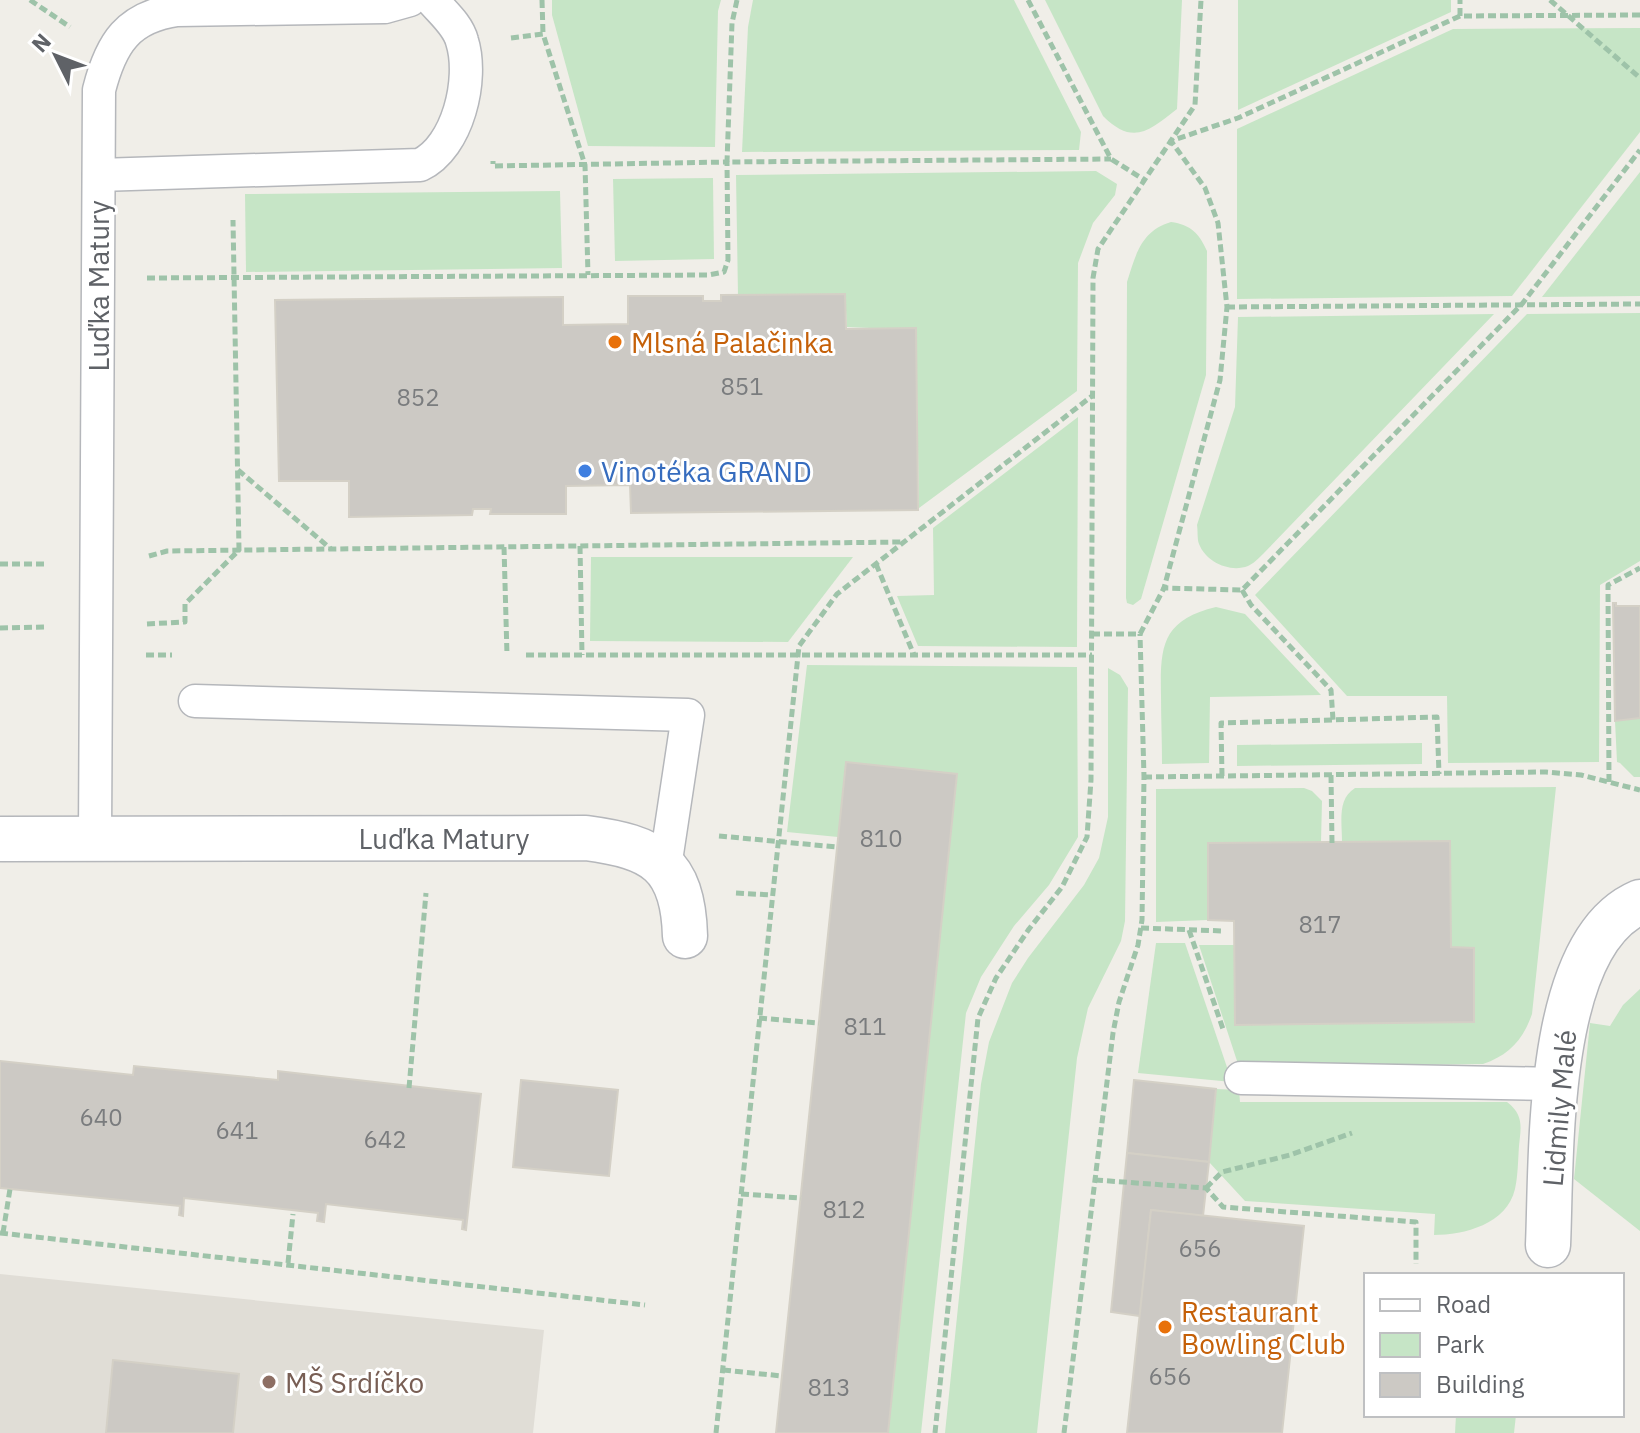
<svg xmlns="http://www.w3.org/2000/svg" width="1640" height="1433" font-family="'IBM Plex Sans',sans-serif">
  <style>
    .education { fill: #e0ddd6 }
    .green { fill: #c6e5c6 }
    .building { fill: #ccc9c4; stroke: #d4d0c6; stroke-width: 2 }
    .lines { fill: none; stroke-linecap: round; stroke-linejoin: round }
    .service-casing { stroke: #b5b7bb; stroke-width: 35 }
    .minor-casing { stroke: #b5b7bb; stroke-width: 47 }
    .path { stroke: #9ec3a9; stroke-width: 5; stroke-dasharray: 8 4; stroke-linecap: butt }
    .service { stroke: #fff; stroke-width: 32 }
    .minor { stroke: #fff; stroke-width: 44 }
    .food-dot { fill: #e8710a; stroke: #fff; stroke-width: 3 }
    .shop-dot { fill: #3f7fe0; stroke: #fff; stroke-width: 3 }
    .education-dot { fill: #8d6e63; stroke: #fff; stroke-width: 3 }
    .labels { text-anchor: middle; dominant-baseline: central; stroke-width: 6; stroke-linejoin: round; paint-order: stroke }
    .number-label { font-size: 24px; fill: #7a7c7e }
    .street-label { font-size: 28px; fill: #5f6267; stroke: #fff }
    .food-label { font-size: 28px; fill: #c56008; stroke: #fff; text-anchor: start }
    .shop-label { font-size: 28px; fill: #366cbe; stroke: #fff; text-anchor: start }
    .education-label { font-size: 28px; fill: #785e54; stroke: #fff; text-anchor: start }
  </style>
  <rect width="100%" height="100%" fill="#f0eee8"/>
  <polygon class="education" points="0,1274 544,1330 533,1433 0,1433"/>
  <g class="green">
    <polygon points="552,0 721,0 718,11 715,147 588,146 552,15"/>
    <polygon points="753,0 1014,0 1081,132 1079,150 742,152 748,27"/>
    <path d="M1045,0H1182L1177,109C1149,131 1133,146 1103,116Z"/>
    <polygon points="1238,0 1451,0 1451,12 1238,110"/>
    <polygon points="1640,28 1640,132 1512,296 1237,299 1237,129 1453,29"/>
    <polygon points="1096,171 1117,184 1115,195 1093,223 1078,263 1077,391 919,508 916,330 847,327 845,294 738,295 736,175"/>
    <polygon points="1640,172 1640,296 1542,297"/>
    <polygon points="713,178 714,259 615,261 613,179"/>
    <polygon points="560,191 562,268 246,272 245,194"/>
    <path d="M1171,222C1191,225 1199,233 1207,251L1206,375L1141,599L1133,605L1127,603L1126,598L1127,282C1136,254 1141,231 1171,222Z"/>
    <polygon points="1640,313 1640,561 1600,585 1599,762 1448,763 1447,696 1347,696 1255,595 1527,314"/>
    <path d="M1494,314L1263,554C1259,558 1253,564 1248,566C1230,573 1206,562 1199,544C1197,539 1198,531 1197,525L1235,407L1238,317Z"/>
    <polygon points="1078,417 1077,647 918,646 897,596 934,595 933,528"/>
    <polygon points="591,557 853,557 788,642 590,641"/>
    <path d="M1216,607L1245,614L1321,695L1210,697L1209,763L1162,764C1162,741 1161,718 1161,695C1160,646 1162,620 1216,607Z"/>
    <polygon points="807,665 1077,667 1078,837 1049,885 1014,926 981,977 966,1013 921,1433 888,1433 957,774 846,762 838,837 787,832"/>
    <polygon points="1108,668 1120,675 1128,688 1125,921 1121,941 1088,1008 1077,1058 1037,1433 945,1433 981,1084 989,1042 1012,983 1028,958 1084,885 1099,858 1108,817"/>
    <polygon points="1640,718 1640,777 1634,777 1620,763 1617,762 1615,721"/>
    <polygon points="1422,743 1422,764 1237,766 1237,745"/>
    <path d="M1556,787L1532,1014C1523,1040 1509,1055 1483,1064L1239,1067L1199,945H1235V1025L1474,1022V948L1451,947L1450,842H1342C1342,822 1337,799 1355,788Z"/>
    <polygon points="1304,788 1312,791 1322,801 1321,842 1208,920 1156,922 1156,789"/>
    <polygon points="1156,943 1185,943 1232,1082 1138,1073"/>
    <polygon points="1640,989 1640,1231 1574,1179 1590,1023 1610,1026 1623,1005"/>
    <path d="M1216,1089L1239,1090L1240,1102H1507C1524,1115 1521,1127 1519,1146C1518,1160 1518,1176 1515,1189C1507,1224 1464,1235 1434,1235L1435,1214L1245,1201L1209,1162Z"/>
    <polygon points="1456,1415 1516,1415 1514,1433 1455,1433"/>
  </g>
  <g class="building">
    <polygon points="845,294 846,329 916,328 918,510 631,513 630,485 566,486 566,514 490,514 491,509 473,509 472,515 349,517 349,481 279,481 275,300 563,297 563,325 628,324 628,296 703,296 703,301 721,301 721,295"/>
    <polygon points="1613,603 1616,603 1616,606 1640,606 1640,718 1615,721"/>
    <polygon points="846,762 957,774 888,1433 776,1433"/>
    <polygon points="1450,841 1451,947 1474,948 1474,1022 1235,1025 1234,921 1208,920 1208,843"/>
    <polygon points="0,1061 133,1075 134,1066 278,1080 278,1071 481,1094 466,1230 462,1229 463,1220 326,1204 324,1222 317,1221 318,1213 184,1198 183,1216 179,1215 180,1206 0,1188"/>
    <polygon points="521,1080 618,1090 609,1176 513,1167"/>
    <polygon points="1134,1080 1216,1089 1209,1162 1127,1153"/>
    <polygon points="1127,1153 1209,1162 1203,1216 1151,1210 1140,1316 1111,1312"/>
    <polygon points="1151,1210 1304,1226 1282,1433 1127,1433"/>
    <polygon points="113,1360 239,1374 233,1433 106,1433"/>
  </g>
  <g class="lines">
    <defs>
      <g id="service">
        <path d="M99,175L420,165C458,147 474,79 462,41C458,25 442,12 432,0"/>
        <polyline points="195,701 688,715 665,867"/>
        <path d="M95,838L99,90C111,43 128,17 177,10L385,7L410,0"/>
        <polyline points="1241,1078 1557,1084"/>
      </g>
      <g id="minor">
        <path d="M0,839L586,838C654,847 683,863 685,936"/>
        <path d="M1548,1245C1552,1156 1544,943 1640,902"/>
      </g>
    </defs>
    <use href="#service" class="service-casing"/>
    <use href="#minor" class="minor-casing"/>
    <g class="path">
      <polyline points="30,0 70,27"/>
      <polyline points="542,0 543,34"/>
      <polyline points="737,0 732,23 727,162 1111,159"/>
      <polyline points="1028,0 1111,159 1143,179"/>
      <polyline points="1550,0 1640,78"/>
      <polyline points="1640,15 1460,16 1238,118 1171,141 1205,188 1218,223 1227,307 1220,380 1164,588 1242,590 1522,304 1640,150"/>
      <polyline points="1460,16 1460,0"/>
      <polyline points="511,38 543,34 585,165 588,275"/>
      <polyline points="147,278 708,275 724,272 728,260 727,162 493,166 493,161"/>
      <polyline points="1227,307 1640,304"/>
      <polyline points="238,470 331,549"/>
      <polyline points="580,546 582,655"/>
      <polyline points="504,547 507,655"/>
      <polyline points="149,556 167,551 902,542"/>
      <polyline points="0,564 48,564"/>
      <polyline points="876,564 914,655"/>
      <polyline points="1242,590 1251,605 1331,690 1333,720"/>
      <polyline points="147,624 185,622 185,604 239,550 233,220"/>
      <polyline points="0,628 45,627"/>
      <polyline points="1092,634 1140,634 1164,588"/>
      <polyline points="146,655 172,655"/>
      <polyline points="526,655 1092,655"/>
      <polyline points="1331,775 1332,843"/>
      <polyline points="1222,776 1221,723 1437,717 1439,774"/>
      <polyline points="1144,777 1546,772 1581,775 1640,790"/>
      <polyline points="1609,782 1608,585 1640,568"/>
      <polyline points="719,836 837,847"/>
      <polyline points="736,893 771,895"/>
      <polyline points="1141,928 1224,931"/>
      <polyline points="1189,930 1224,1032"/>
      <polyline points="759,1018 819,1023"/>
      <polyline points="409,1088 426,893"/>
      <polyline points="1095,1180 1206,1188 1223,1207 1416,1222 1416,1264"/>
      <polyline points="1206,1188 1222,1172 1290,1155 1352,1133"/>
      <polyline points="741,1194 801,1198"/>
      <polyline points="0,1233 645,1305"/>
      <polyline points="3,1233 10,1189"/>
      <polyline points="288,1263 293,1214"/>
      <polyline points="723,1370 782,1376"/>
      <polyline points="716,1433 799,646 837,594 1092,396"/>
      <polyline points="935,1433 978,1018 996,978 1029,929 1062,887 1087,837 1091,780 1093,278 1098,249 1195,105 1201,0"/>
      <polyline points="1064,1433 1113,1033 1119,1002 1138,945 1142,920 1144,777 1140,634"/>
    </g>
    <use href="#service" class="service"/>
    <use href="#minor" class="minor"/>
  </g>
  <g class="food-dot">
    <circle cx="615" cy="342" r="8"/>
    <circle cx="1165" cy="1327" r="8"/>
  </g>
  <circle class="shop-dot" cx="585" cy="471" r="8"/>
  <circle class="education-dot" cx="269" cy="1382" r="8"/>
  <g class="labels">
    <g class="number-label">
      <text x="742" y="386">851</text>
      <text x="418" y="397">852</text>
      <text x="881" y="838">810</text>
      <text x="1320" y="924">817</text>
      <text x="865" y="1026">811</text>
      <text x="101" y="1117">640</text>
      <text x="237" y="1130">641</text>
      <text x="385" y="1139">642</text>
      <text x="844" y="1209">812</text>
      <text x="1200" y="1248">656</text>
      <text x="1170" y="1376">656</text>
      <text x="829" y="1387">813</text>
    </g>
    <g class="street-label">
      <text transform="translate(98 286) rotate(-90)">Luďka Matury</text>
      <text x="444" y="838">Luďka Matury</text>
      <text transform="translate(1559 1108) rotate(-85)">Lidmily Malé</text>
    </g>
    <g class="food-label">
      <text x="631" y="342">Mlsná Palačinka</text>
      <text x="1181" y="1311">Restaurant<tspan x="1181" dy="32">Bowling Club</tspan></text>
    </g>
    <g class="shop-label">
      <text x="601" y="471">Vinotéka GRAND</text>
    </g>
    <g class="education-label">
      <text x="285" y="1382">MŠ Srdíčko</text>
    </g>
  </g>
  <rect x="1364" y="1273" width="260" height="144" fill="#ffffff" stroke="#bfc0c2" stroke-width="2"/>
  <rect x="1380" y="1299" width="40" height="12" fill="#ffffff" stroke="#bfc0c2" stroke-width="2"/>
  <text x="1436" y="1313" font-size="24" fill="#5f6267">Road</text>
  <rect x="1380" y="1333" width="40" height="24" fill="#c6e5c6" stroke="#bfc0c2" stroke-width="2"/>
  <text x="1436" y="1353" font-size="24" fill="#5f6267">Park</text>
  <rect x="1380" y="1373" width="40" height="24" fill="#ccc9c4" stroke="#bfc0c2" stroke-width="2"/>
  <text x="1436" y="1393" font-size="24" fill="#5f6267">Building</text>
  <g transform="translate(56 56) rotate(312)" stroke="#ffffff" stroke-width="6" paint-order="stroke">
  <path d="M0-6L14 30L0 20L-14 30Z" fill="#5f6267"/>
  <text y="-12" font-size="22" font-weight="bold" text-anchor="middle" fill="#5f6267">N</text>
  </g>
</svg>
